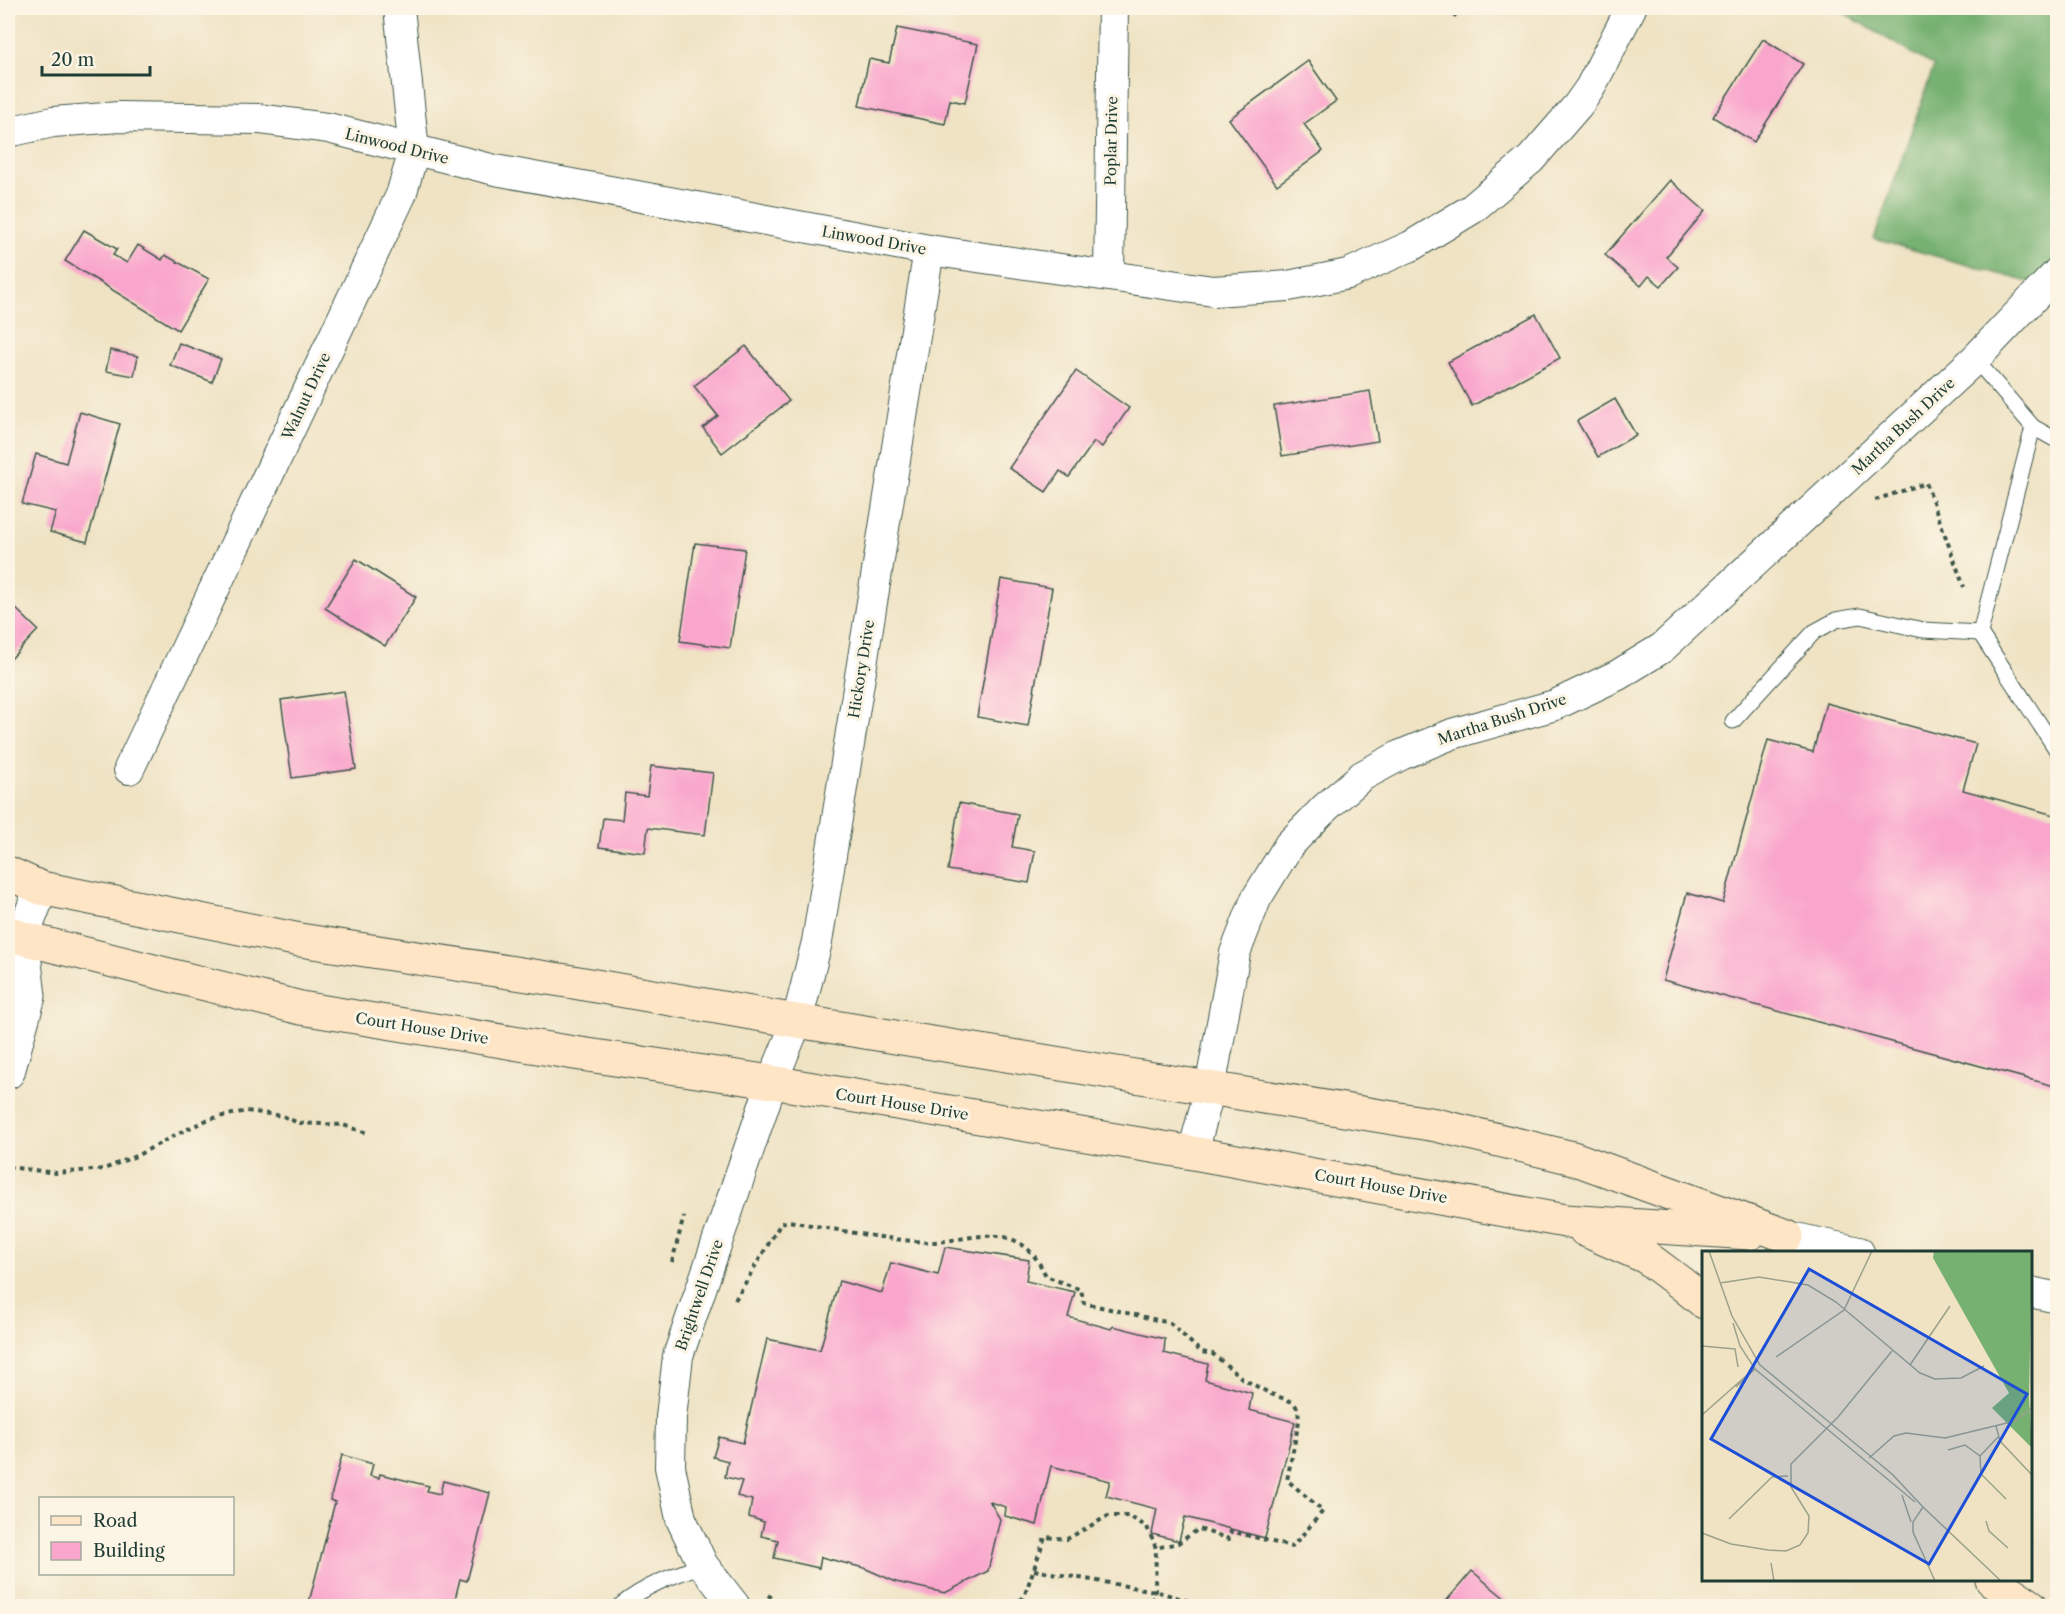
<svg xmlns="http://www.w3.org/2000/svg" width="2065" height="1614" font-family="'Libre Caslon Text',serif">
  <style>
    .forest { fill: #76b171; stroke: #4a7752; stroke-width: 1.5 }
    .building { fill: #f9a5cc }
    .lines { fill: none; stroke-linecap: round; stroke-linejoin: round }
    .service-casing { stroke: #3e564a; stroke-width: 17 }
    .minor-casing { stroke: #3e564a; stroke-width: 32 }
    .tertiary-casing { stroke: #3e564a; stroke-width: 35 }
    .secondary-casing { stroke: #3e564a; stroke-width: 35 }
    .path { stroke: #3e564a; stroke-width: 4; stroke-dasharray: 4.5 4.5; stroke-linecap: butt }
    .service { stroke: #fff; stroke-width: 15 }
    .minor { stroke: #fff; stroke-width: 30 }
    .tertiary { stroke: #fff; stroke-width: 33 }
    .secondary { stroke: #fee5c5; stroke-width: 33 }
    .labels { text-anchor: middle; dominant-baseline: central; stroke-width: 6; stroke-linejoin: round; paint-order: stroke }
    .street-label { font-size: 15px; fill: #1f3d34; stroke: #fcf5e5 }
    .inset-road { fill: none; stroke: #9ca18a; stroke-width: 1.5 }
    .view { fill: #1d4ed8; fill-opacity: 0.15; stroke: #1d4ed8; stroke-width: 3 }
    .inset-edge { fill: none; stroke: #1f3d34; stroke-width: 3 }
  </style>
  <rect width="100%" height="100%" fill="#fcf5e5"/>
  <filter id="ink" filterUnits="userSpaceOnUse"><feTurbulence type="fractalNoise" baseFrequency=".0167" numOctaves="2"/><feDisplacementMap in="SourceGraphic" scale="12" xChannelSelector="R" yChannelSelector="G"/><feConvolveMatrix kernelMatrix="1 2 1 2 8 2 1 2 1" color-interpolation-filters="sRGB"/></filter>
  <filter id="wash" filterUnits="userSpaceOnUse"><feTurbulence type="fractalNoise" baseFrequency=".008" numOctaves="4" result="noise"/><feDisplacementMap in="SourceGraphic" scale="24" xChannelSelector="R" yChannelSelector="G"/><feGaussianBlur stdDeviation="1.35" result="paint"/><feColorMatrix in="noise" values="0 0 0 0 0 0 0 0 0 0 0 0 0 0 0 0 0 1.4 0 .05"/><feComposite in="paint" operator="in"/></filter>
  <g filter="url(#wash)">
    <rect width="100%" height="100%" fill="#efe3c4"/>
    <polygon class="forest" points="1835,8 2057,8 2057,290 1874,239 1934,66"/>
    <g id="blocks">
      <g class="building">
        <polygon points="1443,8 1462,8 1455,17"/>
        <polygon points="897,28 978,44 965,103 950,100 945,124 859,106 869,59 889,63"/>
        <polygon points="1763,39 1803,64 1754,142 1713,117"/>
        <polygon points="1308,61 1336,101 1304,124 1323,151 1277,185 1229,119"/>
        <polygon points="1670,180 1705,211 1666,257 1678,267 1661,286 1649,276 1641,286 1605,255"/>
        <polygon points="84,230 117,249 113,255 127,263 138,245 162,260 165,255 209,279 178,330 65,261"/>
        <polygon points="1536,314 1560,358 1472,406 1448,362"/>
        <polygon points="179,343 221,359 212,382 170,365"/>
        <polygon points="746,346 789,401 722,453 703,428 718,416 694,386"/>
        <polygon points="110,350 138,356 134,376 106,371"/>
        <polygon points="1076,371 1129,408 1102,447 1094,442 1069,477 1060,471 1046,492 1009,468"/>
        <polygon points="1370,391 1378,441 1282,456 1274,406"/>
        <polygon points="1615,399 1636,435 1598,457 1577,421"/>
        <polygon points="80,412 120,424 87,542 50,532 56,512 22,504 36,454 66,463"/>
        <polygon points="695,543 745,549 730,648 680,641"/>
        <polygon points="356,559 416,597 385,646 325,608"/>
        <polygon points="1001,579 1052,588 1028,726 977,717"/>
        <polygon points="8,601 38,630 8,662"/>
        <polygon points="344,691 356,769 292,778 281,700"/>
        <polygon points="1826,703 1976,744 1963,790 2058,816 2058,1087 1663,980 1687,893 1723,903 1768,740 1813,752"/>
        <polygon points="651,766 713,773 705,835 648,828 645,853 599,847 603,818 622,820 625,793 647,796"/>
        <polygon points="959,803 1018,814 1012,847 1035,851 1029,883 948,870"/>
        <polygon points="945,1247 1029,1260 1026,1281 1075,1292 1068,1317 1111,1329 1113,1326 1165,1339 1164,1353 1208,1364 1205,1380 1252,1393 1249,1410 1295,1422 1265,1538 1185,1517 1179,1541 1152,1534 1157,1509 1106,1496 1110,1481 1051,1466 1037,1525 1005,1516 1006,1507 990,1502 1000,1519 988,1571 945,1593 896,1582 864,1568 821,1557 819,1568 774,1558 778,1540 761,1536 764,1522 749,1517 752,1500 737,1496 742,1481 725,1477 728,1461 713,1457 719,1437 743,1443 767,1339 820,1350 839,1281 882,1293 891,1263 938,1275"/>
        <polygon points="342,1455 373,1464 370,1476 379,1478 380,1474 429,1486 427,1491 440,1494 443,1481 490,1493 467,1581 460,1579 454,1603 465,1606 308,1606 335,1502 330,1500"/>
        <polygon points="1472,1571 1514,1606 1442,1606"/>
      </g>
    </g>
  </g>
  <g filter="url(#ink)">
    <use href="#blocks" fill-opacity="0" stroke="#3e564a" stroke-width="1.5"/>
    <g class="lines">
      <defs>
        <g id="service">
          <polyline points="1975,359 2033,427 2058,441"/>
          <polyline points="1980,633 2058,752"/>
          <polyline points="1733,721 1814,632 1836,620 1860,616 1923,630 1980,633 2033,427"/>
          <path d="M620,1606C644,1586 674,1575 703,1565"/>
        </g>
        <g id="minor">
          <polyline points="8,132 53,122 119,117 259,119 328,128 495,170 929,250 1213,291 1288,286 1348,274 1411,246 1472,209 1531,159 1578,105 1590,88 1631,8"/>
          <polyline points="1109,275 1113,8"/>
          <polyline points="129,769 401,195 414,151 399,8"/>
          <polyline points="1193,1153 1210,1088 1235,953 1256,899 1289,845 1326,807 1362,776 1401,755 1452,734 1555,705 1618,675 1662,648 1975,359 2058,272"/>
          <polyline points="1787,1236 1859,1252"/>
          <polyline points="2030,1292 2058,1298"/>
          <polyline points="735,1606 703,1565 681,1519 670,1467 671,1417 678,1356 772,1082 797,1021 817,942 929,250"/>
        </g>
        <g id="tertiary">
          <polyline points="11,956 22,938 41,888"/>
          <polyline points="8,1072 29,996 22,938"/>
        </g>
        <g id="secondary">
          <polyline points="8,873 41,888 300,940 567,981 797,1021 1436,1125 1573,1158 1787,1236"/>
          <polyline points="8,932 22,938 301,1008 574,1053 772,1082 1193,1153 1565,1221 1750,1233"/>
          <polyline points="1585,1230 1646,1257 1682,1284 1704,1302"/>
          <polyline points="1992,1580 2031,1606"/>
        </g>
      </defs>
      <use href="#service" class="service-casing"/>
      <use href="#minor" class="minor-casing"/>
      <use href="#tertiary" class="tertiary-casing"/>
      <use href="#secondary" class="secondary-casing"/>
      <g class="path">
        <polyline points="1875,500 1926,483 1964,587"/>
        <polyline points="8,1167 57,1173 104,1169 138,1155 179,1133 209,1119 247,1111 283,1116 298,1123 343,1125 367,1133"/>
        <polyline points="672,1262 684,1216"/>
        <path d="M735,1300L781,1223L789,1221C834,1229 880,1239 926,1242C952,1243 978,1232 1004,1237C1026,1242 1037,1257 1046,1276L1081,1290L1084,1303L1170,1323L1201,1352L1213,1354L1243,1379L1271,1394L1293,1402L1298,1409L1299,1421L1287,1480L1323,1511L1292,1547L1231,1531L1229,1539L1199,1529L1178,1543L1156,1548"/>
        <polyline points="1034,1570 1155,1591 1206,1606"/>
        <polyline points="768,1595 783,1606"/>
        <polyline points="1013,1606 1024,1597 1045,1537 1067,1539 1108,1516 1129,1516 1147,1527 1156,1548 1155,1591 1150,1606"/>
      </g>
      <use href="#service" class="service"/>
      <use href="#minor" class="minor"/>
      <use href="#tertiary" class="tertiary"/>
      <use href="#secondary" class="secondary"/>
    </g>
  </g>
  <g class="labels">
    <g class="street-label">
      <text transform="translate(1111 141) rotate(-89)">Poplar Drive</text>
      <text transform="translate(397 146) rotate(14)">Linwood Drive</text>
      <text transform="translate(874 240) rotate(10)">Linwood Drive</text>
      <text transform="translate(306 396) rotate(-65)">Walnut Drive</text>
      <text transform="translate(1903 426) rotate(-43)">Martha Bush Drive</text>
      <text transform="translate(861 669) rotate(-81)">Hickory Drive</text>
      <text transform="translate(1502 719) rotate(-18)">Martha Bush Drive</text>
      <text transform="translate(422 1028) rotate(9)">Court House Drive</text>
      <text transform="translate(902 1104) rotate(9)">Court House Drive</text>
      <text transform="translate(1381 1186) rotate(10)">Court House Drive</text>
      <text transform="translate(699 1295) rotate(-71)">Brightwell Drive</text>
    </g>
  </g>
  <g transform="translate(1702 1251)">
    <rect width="330" height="330" fill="#efe3c4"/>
    <path d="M232,0H330L327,147L330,197L290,157L307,142L231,7Z" fill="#76b171"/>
    <path class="inset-road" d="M7,0L30,65L58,114L190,223L221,256M18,32L57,26L106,34L134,51L218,122L233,128L259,127L282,115M31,72L38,95L53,118L213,251M0,95L33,98L36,116M74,106L142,59L170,0M208,114L248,55M34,136L53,118M0,164L53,117M294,175L298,190L330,224M246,199L263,194L278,205L296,186M278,205L279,223L304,248M167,207L192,185L204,182L243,187L313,170L330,157M200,244L209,271M221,256L299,330M221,256L211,271V281L233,330M27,268L70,226L86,225M284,270L287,280L306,297M0,282L29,293L66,299L84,300L98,294L106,282L107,265L89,236V213L136,166L190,100M69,312L72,330"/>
    <path class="view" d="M107,18L325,143L227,313L9,188Z"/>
    <rect width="330" height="330" class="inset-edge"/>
  </g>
  <rect width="2065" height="1614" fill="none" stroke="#fcf5e5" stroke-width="30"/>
  <rect x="39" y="1497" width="195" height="78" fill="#fcf5e5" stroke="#a4ab9e" stroke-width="1.5"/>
  <rect x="51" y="1516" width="30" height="9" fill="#fee5c5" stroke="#a4ab9e" stroke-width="1.5"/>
  <text x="93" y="1527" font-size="18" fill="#1f3d34">Road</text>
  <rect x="51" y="1542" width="30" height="18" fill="#f9a5cc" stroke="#a4ab9e" stroke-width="1.5"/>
  <text x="93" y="1557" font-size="18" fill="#1f3d34">Building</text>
  <path d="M42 66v9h108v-9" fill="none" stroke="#1f3d34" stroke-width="3"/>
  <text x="51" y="66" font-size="18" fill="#1f3d34" stroke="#fcf5e5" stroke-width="4.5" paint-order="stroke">20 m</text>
</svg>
